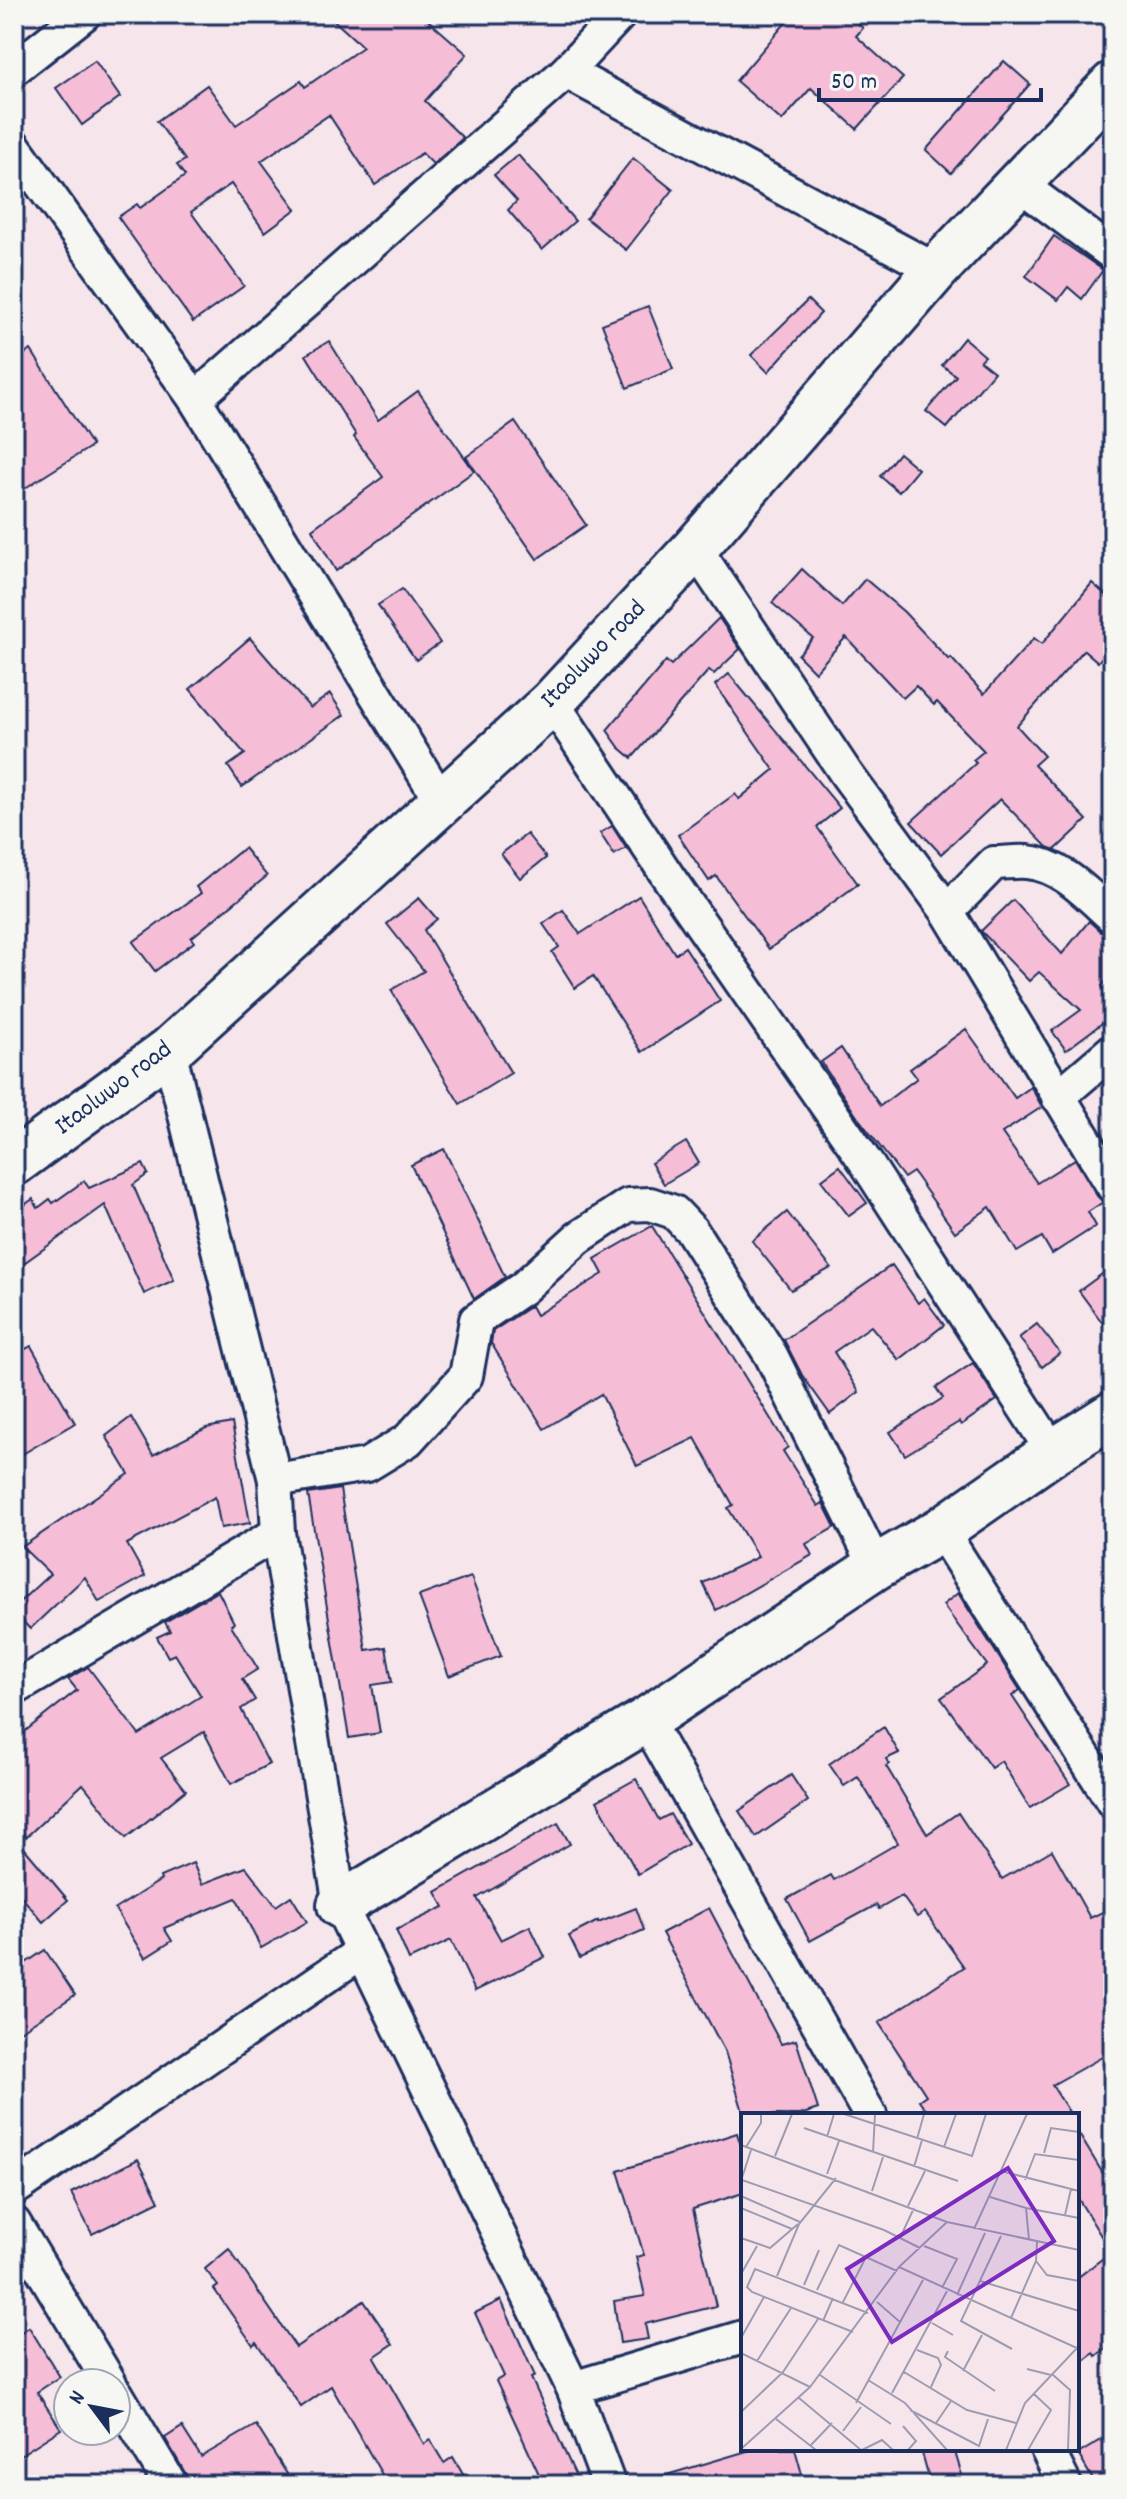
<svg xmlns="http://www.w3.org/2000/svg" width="1127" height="2499" font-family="Dekko,sans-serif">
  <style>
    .building { fill: #f6bed6; stroke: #1b2f5e; stroke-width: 2 }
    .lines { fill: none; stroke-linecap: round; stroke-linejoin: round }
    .street-casing { stroke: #1b2f5e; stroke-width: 38 }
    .secondary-casing { stroke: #1b2f5e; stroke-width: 50 }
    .street { stroke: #f6f6f2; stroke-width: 32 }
    .secondary { stroke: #f6f6f2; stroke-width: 44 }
    .labels { text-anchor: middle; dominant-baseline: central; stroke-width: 6; stroke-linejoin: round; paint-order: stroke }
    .street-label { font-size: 26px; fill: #1b2f5e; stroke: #f6f6f2 }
    .inset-road { fill: none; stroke: #9e9cb2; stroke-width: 2 }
    .view { fill: #7b2cbf; fill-opacity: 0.15; stroke: #7b2cbf; stroke-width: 4 }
    .inset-edge { fill: none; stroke: #1b2f5e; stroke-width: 4 }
  </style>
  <rect width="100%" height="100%" fill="#f6e5ea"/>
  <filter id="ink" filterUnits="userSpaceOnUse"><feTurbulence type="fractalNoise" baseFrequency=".0125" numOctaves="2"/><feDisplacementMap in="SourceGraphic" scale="16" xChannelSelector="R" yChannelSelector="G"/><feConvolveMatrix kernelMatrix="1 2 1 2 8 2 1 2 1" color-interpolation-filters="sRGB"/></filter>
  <g filter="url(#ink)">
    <g class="building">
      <polygon points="327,14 421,14 467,54 425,101 463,138 433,164 422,153 375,185 329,115 261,161 296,209 265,232 231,184 191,212 244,286 193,322 118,217 137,204 140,208 185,176 177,165 185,160 157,121 207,85 236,125 301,81 305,87 363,47"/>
      <polygon points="793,14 848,14 863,28 856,36 903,78 857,129 811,88 782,121 736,81"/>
      <polygon points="95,61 120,97 82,125 56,88"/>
      <polygon points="1004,61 1030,84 951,173 926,150"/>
      <polygon points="518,155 575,221 542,250 508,210 517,201 494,175"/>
      <polygon points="633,158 673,190 626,250 586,218"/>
      <polygon points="1054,236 1103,270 1082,299 1068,287 1058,300 1026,276"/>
      <polygon points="808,300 821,313 768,372 751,355"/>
      <polygon points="648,306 673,369 627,388 602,324"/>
      <polygon points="964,338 985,356 980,361 994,372 947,428 926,411 956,376 942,365"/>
      <polygon points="329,341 378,420 418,391 474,471 336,571 312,529 383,477 354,437 356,435 306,355"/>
      <polygon points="31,350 92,446 14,495 14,360"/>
      <polygon points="515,422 586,525 537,559 466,457"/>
      <polygon points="899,453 918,469 899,492 880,476"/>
      <polygon points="802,569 842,606 865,579 904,612 949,660 951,658 984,694 1034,638 1042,644 1092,583 1113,601 1113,643 1098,662 1084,650 1017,726 1044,756 1034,765 1087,820 1055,850 1047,847 1000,799 941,854 911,822 976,763 973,760 984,751 937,702 934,705 916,686 903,698 846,637 815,672 798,655 813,638 772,603"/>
      <polygon points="402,589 440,643 416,660 378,605"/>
      <polygon points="719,618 740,649 714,674 709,670 632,758 619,747 607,730 666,661 671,665"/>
      <polygon points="250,638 310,708 330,694 344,715 242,787 228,766 245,754 190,689"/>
      <polygon points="729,674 840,808 817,827 858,884 769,949 716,876 709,881 678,835 735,794 739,799 774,770 715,685"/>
      <polygon points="612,826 626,848 614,855 600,833"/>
      <polygon points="527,834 546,858 520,878 501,854"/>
      <polygon points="244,848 267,876 191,938 194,942 155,971 133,942 201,893 196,887"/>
      <polygon points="639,896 675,954 685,947 720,1001 642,1052 593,976 575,988 552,952 559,947 543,924 563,910 580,934"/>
      <polygon points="419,898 437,919 424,930 511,1073 460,1104 391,990 424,971 387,924"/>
      <polygon points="1013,900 1062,954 1089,921 1101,932 1113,935 1113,973 1102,986 1113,1001 1113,1015 1066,1050 1052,1031 1081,1010 1039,972 1029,981 981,931"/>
      <polygon points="966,1029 1015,1098 1031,1087 1042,1107 1002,1133 1037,1183 1075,1159 1097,1196 1103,1202 1088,1212 1096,1226 1052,1254 1042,1237 1017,1252 990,1207 955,1232 913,1172 904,1178 856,1115 821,1062 841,1048 880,1106 917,1078 910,1069"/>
      <polygon points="686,1142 699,1163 664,1184 651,1163"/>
      <polygon points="444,1149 505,1277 474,1299 411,1165"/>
      <polygon points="143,1164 148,1174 133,1185 174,1280 144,1294 105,1205 14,1270 14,1212 33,1199 38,1208 50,1199 53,1203 84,1181 89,1188"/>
      <polygon points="840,1166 867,1203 849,1216 821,1180"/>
      <polygon points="787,1212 831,1268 791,1290 752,1241"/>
      <polygon points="652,1226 788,1447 783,1451 818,1506 823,1503 835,1527 806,1544 812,1555 716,1610 703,1583 758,1557 728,1508 733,1505 695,1438 637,1466 601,1394 544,1429 491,1343 493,1331 531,1306 536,1315 603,1274 595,1259"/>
      <polygon points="892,1265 918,1303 924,1298 944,1325 899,1360 871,1326 834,1352 859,1392 830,1414 802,1375 784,1340"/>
      <polygon points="1113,1266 1113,1337 1079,1291"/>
      <polygon points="1037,1324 1060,1353 1042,1367 1019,1338"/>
      <polygon points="31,1346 75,1423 14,1459 14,1355"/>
      <polygon points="973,1363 997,1400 961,1425 959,1422 905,1455 890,1432 943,1398 936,1388"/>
      <polygon points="131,1417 153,1455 206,1428 232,1423 250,1523 221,1528 215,1497 127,1544 145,1576 99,1602 85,1577 30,1629 14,1612 14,1607 50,1574 22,1547 129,1474 106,1436"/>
      <polygon points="340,1489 366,1650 386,1647 392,1682 372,1685 380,1733 349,1738 308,1494"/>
      <polygon points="471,1577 501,1656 449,1676 419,1596"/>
      <polygon points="218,1591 234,1623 231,1625 258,1669 242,1679 255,1700 241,1709 269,1764 231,1784 204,1732 161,1758 186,1790 126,1838 83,1784 26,1837 14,1825 14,1740 77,1690 68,1679 88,1667 139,1735 201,1696 175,1654 168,1657 157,1637 170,1631 165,1622"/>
      <polygon points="958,1593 1020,1690 1012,1696 1070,1784 1030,1808 1001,1761 991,1768 941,1698 987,1665 943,1605"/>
      <polygon points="884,1727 899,1753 886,1759 889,1764 886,1766 927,1834 958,1813 1002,1879 1052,1850 1090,1918 1113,1907 1113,2051 1052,2085 1071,2115 930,2115 919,2100 926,2095 879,2023 964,1967 925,1912 917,1917 902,1896 879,1909 876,1905 810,1941 787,1899 831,1875 834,1880 898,1843 858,1777 844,1786 829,1764"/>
      <polygon points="791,1775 808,1801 756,1837 739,1811"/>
      <polygon points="636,1779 659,1820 670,1814 688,1844 638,1874 597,1801"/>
      <polygon points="558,1823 570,1844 477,1898 501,1940 530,1926 545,1957 475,1991 451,1940 409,1960 396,1930 444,1907 436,1892"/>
      <polygon points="14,1836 68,1900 43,1922 14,1888"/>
      <polygon points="193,1863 202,1884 246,1867 276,1906 291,1896 307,1922 261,1948 236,1898 164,1928 172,1941 145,1958 115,1909 161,1880 160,1877"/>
      <polygon points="636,1908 644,1930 580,1958 569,1936 598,1921 598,1923"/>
      <polygon points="709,1908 781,2044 796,2040 818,2109 800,2115 744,2115 725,2052 662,1933"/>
      <polygon points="45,1950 75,1995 14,2035 14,1971"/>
      <polygon points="1077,2131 1113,2190 1113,2343 1096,2356 1094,2353 1077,2366 1077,2278 1111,2252 1077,2197"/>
      <polygon points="737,2133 743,2152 743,2193 693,2209 716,2306 645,2324 648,2339 620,2343 614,2301 645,2296 636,2257 644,2255 618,2171"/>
      <polygon points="138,2159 159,2201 92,2234 71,2193"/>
      <polygon points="229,2249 296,2347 364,2301 393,2344 374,2357 424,2444 430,2440 444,2463 453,2457 469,2485 388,2485 331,2386 301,2407 256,2342 253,2345 214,2289 218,2286 205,2269"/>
      <polygon points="501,2300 535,2376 531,2378 580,2485 544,2485 496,2381 504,2376 475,2313"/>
      <polygon points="29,2327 60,2377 37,2392 61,2429 14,2459 14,2337"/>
      <polygon points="256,2425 294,2485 192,2485 165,2438 182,2427 201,2457"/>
      <polygon points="1113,2433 1113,2485 1096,2485 1078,2454"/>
      <polygon points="754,2449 795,2449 805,2485 654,2485 653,2479"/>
      <polygon points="921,2449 954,2449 965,2485 931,2485"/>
    </g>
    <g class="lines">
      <defs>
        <g id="street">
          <polyline points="620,14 566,72 936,270"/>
          <polyline points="14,69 84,14"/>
          <polyline points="14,146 195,399 441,801"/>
          <polyline points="1018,183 1113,254"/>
          <polyline points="195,399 566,72"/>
          <polyline points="695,548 847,775 947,911 1113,1186"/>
          <polyline points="552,702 669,878 865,1161 1053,1452"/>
          <path d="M947,911L994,863C1005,863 1016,861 1027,862C1062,865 1088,895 1113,917"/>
          <polyline points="169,1050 275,1480 278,1533 340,1905 573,2388 609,2485"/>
          <polyline points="1058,1097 1113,1050"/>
          <polyline points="275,1480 367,1465 408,1440 466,1376 476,1320 523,1288 578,1238 628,1205 650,1204 674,1212 692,1231 771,1355 876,1567"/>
          <polyline points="941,1530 1113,1802"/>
          <polyline points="14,1689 278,1533"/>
          <polyline points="646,1720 870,2115"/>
          <polyline points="14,2189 363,1951"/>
          <polyline points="14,2223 110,2383"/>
          <polyline points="573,2388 743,2337"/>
          <polyline points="116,2393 171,2485"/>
          <polyline points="1047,2449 1065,2485"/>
        </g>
        <g id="secondary">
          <polyline points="14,1163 169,1050 552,702 695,548 936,270 1113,84"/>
          <polyline points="340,1905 646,1720 876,1567 941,1530 1053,1452 1113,1414"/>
        </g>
      </defs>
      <use href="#street" class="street-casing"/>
      <use href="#secondary" class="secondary-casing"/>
      <use href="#street" class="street"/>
      <use href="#secondary" class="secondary"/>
    </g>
  </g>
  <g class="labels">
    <g class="street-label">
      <text transform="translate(594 655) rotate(-46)">Itaoluwo road</text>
      <text transform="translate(114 1089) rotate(-37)">Itaoluwo road</text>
    </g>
  </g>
  <g transform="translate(741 2113)">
    <rect width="338" height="338" fill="#f6e5ea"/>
    <path class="inset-road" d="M103,1L231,43L245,1M63,15L217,68M86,24L93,1M176,26L183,1M0,32L206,109L338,137M5,34L20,10V1M203,34L215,1M132,40L134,1M303,40L310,15L338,19M34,43L51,1M173,54L181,27M260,58L338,78M86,61L98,28M1,67L143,117L179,135M284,67L294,41L338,47M0,68L10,37M131,78L142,44M0,83L59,109M249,84L285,95M167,93L184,58M0,95L51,116M324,102L330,76M233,116L286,1M260,123L220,208L271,236M0,125L29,135L57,111M159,125L173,95M288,127L285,95L338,105M183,133L216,146L201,175M295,148L306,162L338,168M158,154L338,236M0,161L16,133M36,163L58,111L95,65M239,168L338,198M63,172L78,137M76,177L98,132L156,158M216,182L244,120M102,189L125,144M136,189L159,209M270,205L295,148L296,129M82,208L92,185M191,210L212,222M112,219L11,179L6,174L14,156L127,200M0,225L23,184M176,237L197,245L200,252L190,274M207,238L204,244L254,278M0,240L69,274M16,248L50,195M286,256L310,262M222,258L241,222M163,259L226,297L275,310M311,261L329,277L327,337M79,262L150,311M127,267L164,290L206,337M151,280L206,178M58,285L120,337M115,290L182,167M169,297L238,333L247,306M0,299L42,259L77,206M35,306L75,337M195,310L210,288M162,313L175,328L167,337M102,318L120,294M70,332L91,310M0,336L69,274L158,154L206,109M121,337L141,327L152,337M265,337L284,290L337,234M287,337L310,297L293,281"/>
    <path class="view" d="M267,55L313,128L151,229L106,156Z"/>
    <rect width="338" height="338" class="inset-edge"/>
  </g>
  <rect width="1127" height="2499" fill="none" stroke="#f6f6f2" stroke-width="48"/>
  <rect x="24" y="24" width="1079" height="2451" fill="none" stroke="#1b2f5e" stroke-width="3" filter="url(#ink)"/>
  <g transform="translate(92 2407) rotate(302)"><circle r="38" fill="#f6f6f2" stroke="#9ea6b7" stroke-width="2"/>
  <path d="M0-6L14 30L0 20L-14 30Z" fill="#1b2f5e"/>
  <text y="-12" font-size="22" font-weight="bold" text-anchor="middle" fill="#1b2f5e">N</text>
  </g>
  <path d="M819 88v12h222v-12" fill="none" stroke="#1b2f5e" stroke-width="4"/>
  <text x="831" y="88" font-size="24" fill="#1b2f5e" stroke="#f6f6f2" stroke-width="6" paint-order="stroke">50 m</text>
</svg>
